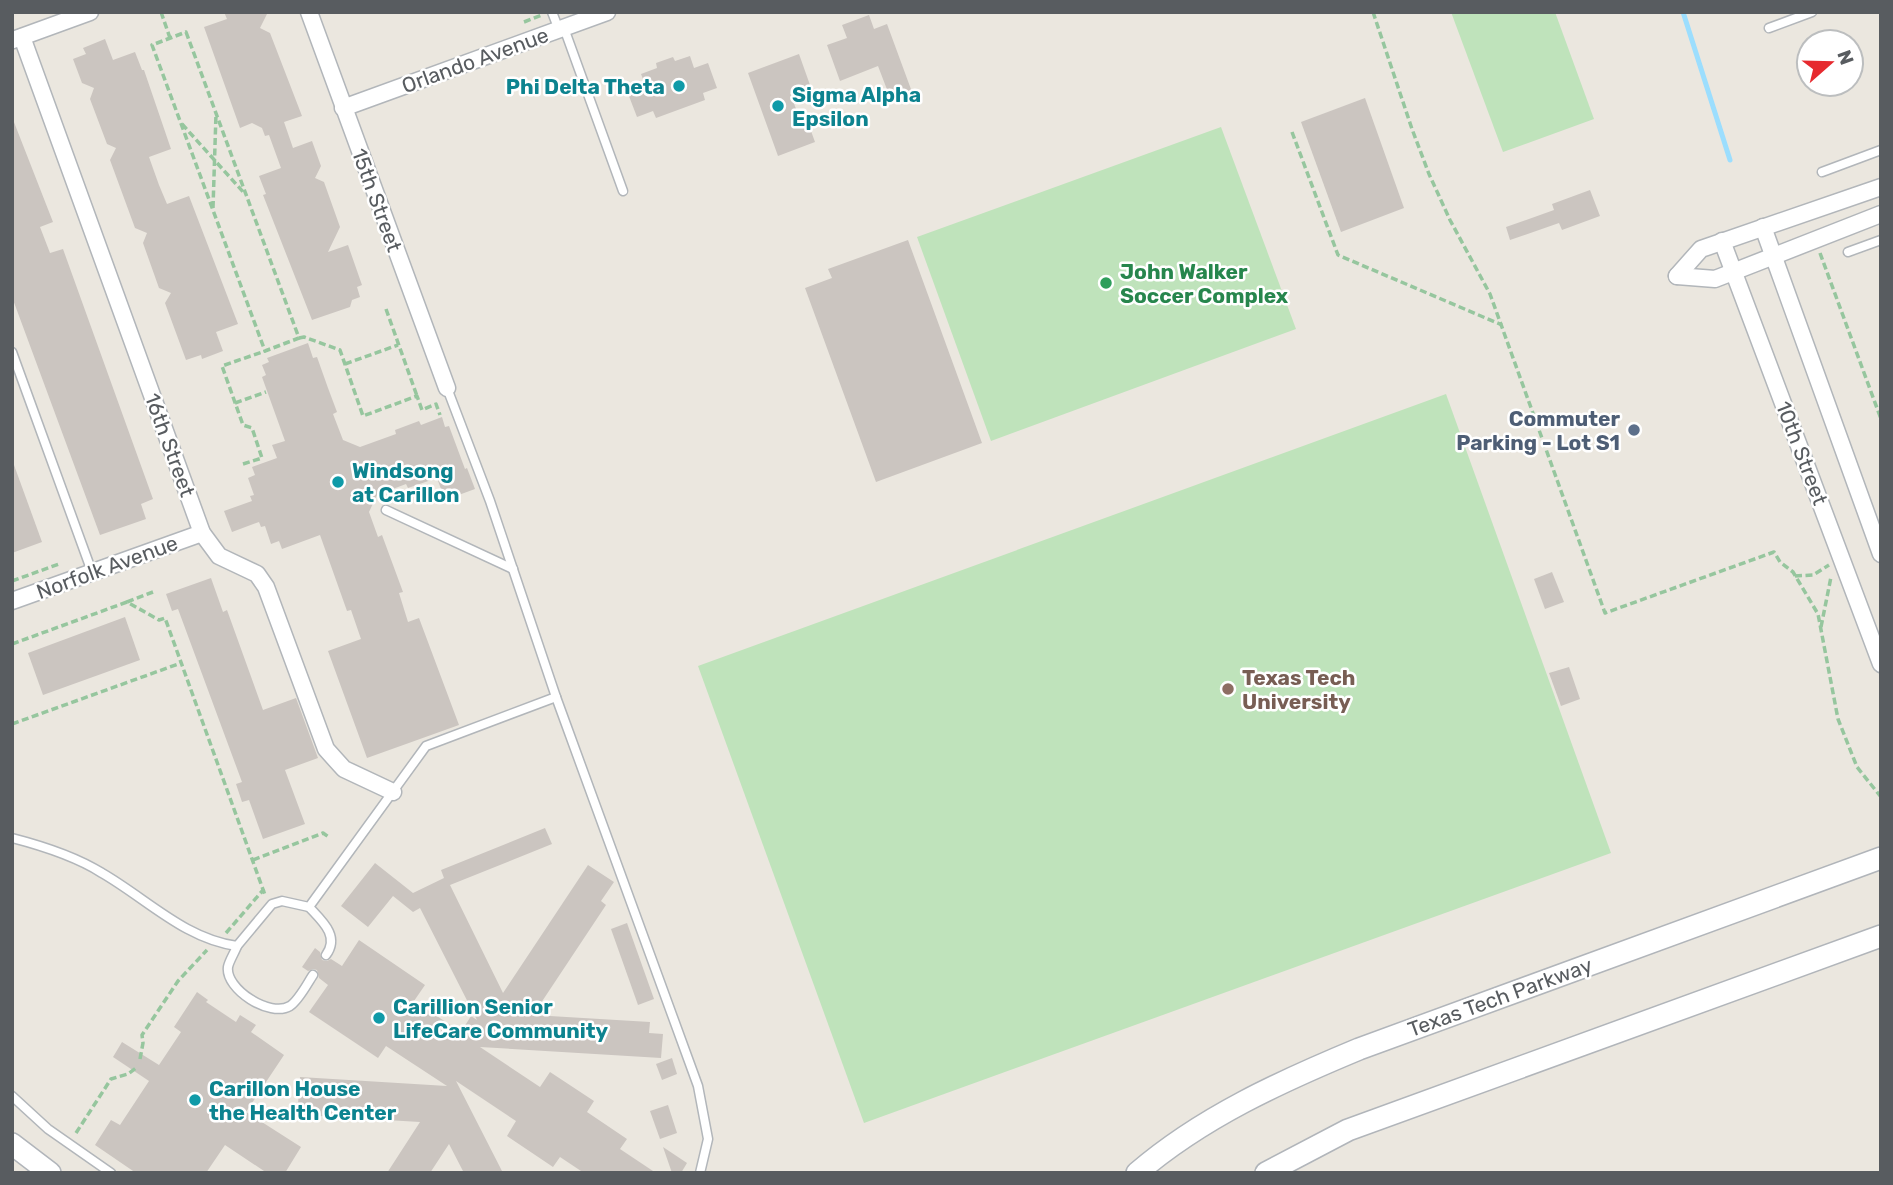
<svg xmlns="http://www.w3.org/2000/svg" width="1893" height="1185" font-family="Rubik,sans-serif">
  <style>
    .green { fill: #bfe3bb }
    .lines { fill: none; stroke-linecap: round; stroke-linejoin: round }
    .stream { stroke: #9cdefe; stroke-width: 5 }
    .building { fill: #cbc5c0 }
    .service-casing { stroke: #b2b6ba; stroke-width: 11 }
    .minor-casing { stroke: #b2b6ba; stroke-width: 19 }
    .secondary-casing { stroke: #b1b5ba; stroke-width: 24 }
    .path { stroke: #96c69e; stroke-width: 3.5; stroke-dasharray: 7 3.5; stroke-linecap: butt }
    .service { stroke: #fff; stroke-width: 8 }
    .minor { stroke: #fff; stroke-width: 16 }
    .secondary { stroke: #fff; stroke-width: 21 }
    .culture-dot { fill: #0f9aa8; stroke: #fff; stroke-width: 2.5 }
    .leisure-dot { fill: #2e9e5b; stroke: #fff; stroke-width: 2.5 }
    .service-dot { fill: #5c6f8a; stroke: #fff; stroke-width: 2.5 }
    .education-dot { fill: #8d6e63; stroke: #fff; stroke-width: 2.5 }
    .labels { text-anchor: middle; dominant-baseline: central; stroke-width: 5; stroke-linejoin: round; paint-order: stroke }
    .street-label { font-size: 21px; fill: #585c60; stroke: #fff }
    .culture-label { font-size: 21px; font-weight: bold; fill: #0d838f; stroke: #fff; text-anchor: start }
    .leisure-label { font-size: 21px; font-weight: bold; fill: #27864d; stroke: #fff; text-anchor: start }
    .service-label { font-size: 21px; font-weight: bold; fill: #4e5e75; stroke: #fff; text-anchor: end }
    .education-label { font-size: 21px; font-weight: bold; fill: #785e54; stroke: #fff; text-anchor: start }
  </style>
  <rect width="100%" height="100%" fill="#ebe7df"/>
  <g class="green">
    <polygon points="1451,12 1555,12 1594,119 1503,152"/>
    <polygon points="1221,127 1296,329 991,441 917,237"/>
    <polygon points="1446,394 1611,853 864,1123 698,666"/>
  </g>
  <g class="lines">
    <polyline class="stream" points="1683,12 1730,160"/>
  </g>
  <g class="building">
    <polygon points="224,12 268,12 260,28 270,33 302,116 284,122 293,148 312,141 321,166 315,178 324,182 340,227 328,252 348,245 362,285 357,287 360,297 352,300 350,307 312,320 263,195 266,194 259,176 281,168 269,135 265,136 262,128 252,123 240,128 204,27 227,19"/>
    <polygon points="869,15 874,29 887,24 912,92 891,100 878,66 840,81 827,45 847,38 842,25"/>
    <polygon points="105,39 113,60 135,52 142,70 144,70 171,149 149,157 159,185 167,204 189,196 238,324 216,332 223,351 202,359 201,355 186,360 165,303 171,293 159,288 143,243 147,233 135,228 110,160 116,148 107,144 90,99 94,88 82,83 73,59 86,54 83,48"/>
    <polygon points="799,54 810,85 790,93 801,122 807,120 815,142 778,156 748,73"/>
    <polygon points="690,56 694,68 708,63 717,88 703,93 705,100 656,118 653,111 637,117 627,91 645,84 641,74 657,68 656,63 673,57 675,61"/>
    <polygon points="1365,98 1404,208 1341,232 1301,122"/>
    <polygon points="12,117 53,222 40,227 50,253 63,249 153,499 141,504 146,519 100,535 12,297"/>
    <polygon points="1590,190 1600,216 1562,230 1559,223 1510,240 1506,227 1554,210 1552,204"/>
    <polygon points="908,240 982,443 876,482 805,288 832,278 828,269"/>
    <polygon points="308,343 313,358 317,357 328,388 337,412 333,414 343,440 360,447 396,434 395,430 419,421 421,425 442,417 445,427 449,426 465,469 467,468 475,489 445,500 437,478 408,488 406,484 377,495 369,512 378,537 382,535 403,592 399,593 408,622 419,618 459,725 367,758 328,651 361,639 351,610 347,611 320,535 282,549 279,541 271,544 265,526 261,527 259,522 232,532 224,511 252,501 250,496 254,495 248,478 255,475 252,467 277,458 272,445 285,441 262,377 266,375 262,365 269,362 267,358"/>
    <polygon points="14,465 42,542 12,553 12,466"/>
    <polygon points="1552,572 1564,602 1545,609 1534,579"/>
    <polygon points="211,578 223,612 227,610 263,710 296,698 318,758 285,770 305,824 263,839 249,800 242,802 236,784 242,782 178,609 172,611 166,594"/>
    <polygon points="125,617 140,660 43,695 28,653"/>
    <polygon points="1569,667 1580,699 1561,706 1549,673"/>
    <polygon points="545,828 552,844 450,885 503,993 588,865 614,882 601,901 606,905 533,1015 650,1022 649,1033 663,1034 661,1058 480,1047 540,1087 550,1072 594,1101 587,1112 627,1139 620,1149 656,1173 584,1173 560,1157 553,1167 507,1136 516,1121 456,1081 503,1173 464,1173 449,1144 430,1173 387,1173 420,1122 302,1115 302,1104 298,1104 300,1077 447,1086 386,1046 378,1058 309,1012 328,985 319,978 317,970 313,969 308,971 302,967 315,948 320,952 322,960 327,961 331,959 342,966 359,940 425,985 414,1001 461,1032 471,1016 477,1020 420,908 413,912 393,896 368,927 341,906 375,863 413,893 444,878 441,870"/>
    <polygon points="627,923 654,999 638,1005 611,929"/>
    <polygon points="197,992 208,1000 206,1002 236,1022 240,1015 256,1025 251,1032 284,1055 246,1112 301,1147 285,1173 267,1173 225,1145 206,1173 136,1173 95,1145 111,1120 120,1125 149,1081 113,1057 122,1042 159,1065 181,1032 174,1027"/>
    <polygon points="672,1058 677,1074 662,1080 656,1064"/>
    <polygon points="668,1105 677,1133 660,1139 650,1111"/>
    <polygon points="663,1147 687,1163 681,1173 672,1173"/>
  </g>
  <g class="lines">
    <defs>
      <g id="service">
        <polyline points="552,12 559,30"/>
        <polyline points="564,28 623,191"/>
        <polyline points="1769,28 1812,12"/>
        <polyline points="1822,172 1881,150"/>
        <polyline points="1848,252 1881,240"/>
        <polyline points="12,352 92,572"/>
        <polyline points="447,388 490,501 556,697 698,1086 708,1139 700,1173"/>
        <polyline points="386,510 513,569"/>
        <path d="M12,838C43,846 75,856 102,873C147,899 185,939 237,946L272,904L282,901L309,907L426,746L556,697"/>
        <path d="M309,907C322,921 340,936 326,955"/>
        <path d="M237,946C235,952 229,961 228,967C225,989 270,1018 290,1006C299,1000 307,984 313,975"/>
        <polyline points="12,1096 48,1129 111,1173"/>
      </g>
      <g id="minor">
        <polyline points="309,12 447,388"/>
        <polyline points="22,37 202,533 219,556 257,574 266,587 326,749 344,769 393,792"/>
        <polyline points="13,40 90,12"/>
        <polyline points="343,108 607,12"/>
        <polyline points="1763,227 1881,554"/>
        <polyline points="1722,241 1881,664"/>
        <polyline points="1677,276 1701,249 1881,187"/>
        <polyline points="1677,276 1715,279 1881,214"/>
        <polyline points="12,601 202,533"/>
      </g>
      <g id="secondary">
        <polyline points="12,1144 50,1173"/>
        <path d="M1137,1173C1202,1117 1282,1081 1359,1049L1881,858"/>
        <polyline points="1266,1173 1348,1130 1881,936"/>
      </g>
    </defs>
    <use href="#service" class="service-casing"/>
    <use href="#minor" class="minor-casing"/>
    <use href="#secondary" class="secondary-casing"/>
    <g class="path">
      <polyline points="161,12 170,38"/>
      <polyline points="1373,12 1412,129 1429,174 1450,220 1490,294 1605,613 1774,552 1780,562 1793,572 1818,614 1838,719 1857,767 1881,797"/>
      <polyline points="524,22 542,15"/>
      <polygon points="186,32 299,338 265,351 152,45"/>
      <polyline points="182,124 245,194"/>
      <polyline points="1292,132 1338,255 1502,325"/>
      <polyline points="213,208 216,114"/>
      <polyline points="1820,253 1881,419"/>
      <polyline points="386,309 417,396"/>
      <polyline points="299,338 304,337 340,350 363,416 417,396 422,410 436,404 440,415"/>
      <polyline points="345,364 398,345"/>
      <polyline points="235,403 266,392"/>
      <polyline points="243,464 262,458 252,428 243,425 222,366 265,351"/>
      <polyline points="1795,576 1813,575 1829,565"/>
      <polyline points="12,581 59,564"/>
      <polyline points="127,602 153,592"/>
      <polyline points="1821,627 1831,577"/>
      <polyline points="12,644 127,602 159,620 165,618 265,895"/>
      <polyline points="12,724 181,663"/>
      <polyline points="253,860 323,833 330,838"/>
      <polyline points="226,933 264,889"/>
      <polyline points="140,1059 143,1043 142,1035 178,981 207,950"/>
      <polyline points="76,1133 111,1079 128,1074 136,1068"/>
    </g>
    <use href="#service" class="service"/>
    <use href="#minor" class="minor"/>
    <use href="#secondary" class="secondary"/>
  </g>
  <g class="culture-dot">
    <circle cx="679" cy="86" r="7"/>
    <circle cx="778" cy="106" r="7"/>
    <circle cx="338" cy="482" r="7"/>
    <circle cx="379" cy="1018" r="7"/>
    <circle cx="195" cy="1100" r="7"/>
  </g>
  <circle class="leisure-dot" cx="1106" cy="283" r="7"/>
  <circle class="service-dot" cx="1634" cy="430" r="7"/>
  <circle class="education-dot" cx="1228" cy="689" r="7"/>
  <g class="labels">
    <g class="street-label">
      <text transform="translate(475 60) rotate(-20)">Orlando Avenue</text>
      <text transform="translate(377 200) rotate(70)">15th Street</text>
      <text transform="translate(170 445) rotate(70)">16th Street</text>
      <text transform="translate(1802 453) rotate(69)">10th Street</text>
      <text transform="translate(107 567) rotate(-20)">Norfolk Avenue</text>
      <text transform="translate(1500 997) rotate(-20)">Texas Tech Parkway</text>
    </g>
    <g class="culture-label">
      <text x="665" y="86" text-anchor="end">Phi Delta Theta</text>
      <text x="792" y="94">Sigma Alpha<tspan x="792" dy="24">Epsilon</tspan></text>
      <text x="352" y="470">Windsong<tspan x="352" dy="24">at Carillon</tspan></text>
      <text x="393" y="1006">Carillion Senior<tspan x="393" dy="24">LifeCare Community</tspan></text>
      <text x="209" y="1088">Carillon House<tspan x="209" dy="24">the Health Center</tspan></text>
    </g>
    <g class="leisure-label">
      <text x="1120" y="271">John Walker<tspan x="1120" dy="24">Soccer Complex</tspan></text>
    </g>
    <g class="service-label">
      <text x="1620" y="418">Commuter<tspan x="1620" dy="24">Parking - Lot S1</tspan></text>
    </g>
    <g class="education-label">
      <text x="1242" y="677">Texas Tech<tspan x="1242" dy="24">University</tspan></text>
    </g>
  </g>
  <rect width="1893" height="1185" fill="none" stroke="#585c60" stroke-width="28"/>
  <g transform="translate(1830 63) rotate(70)"><circle r="33" fill="#ffffff" stroke="#bcbebf" stroke-width="2"/>
  <path d="M0-5L12 26L0 18L-12 26Z" fill="#e62a2f"/>
  <text y="-10" font-size="19" font-weight="bold" text-anchor="middle" fill="#585c60">N</text>
  </g>
</svg>
